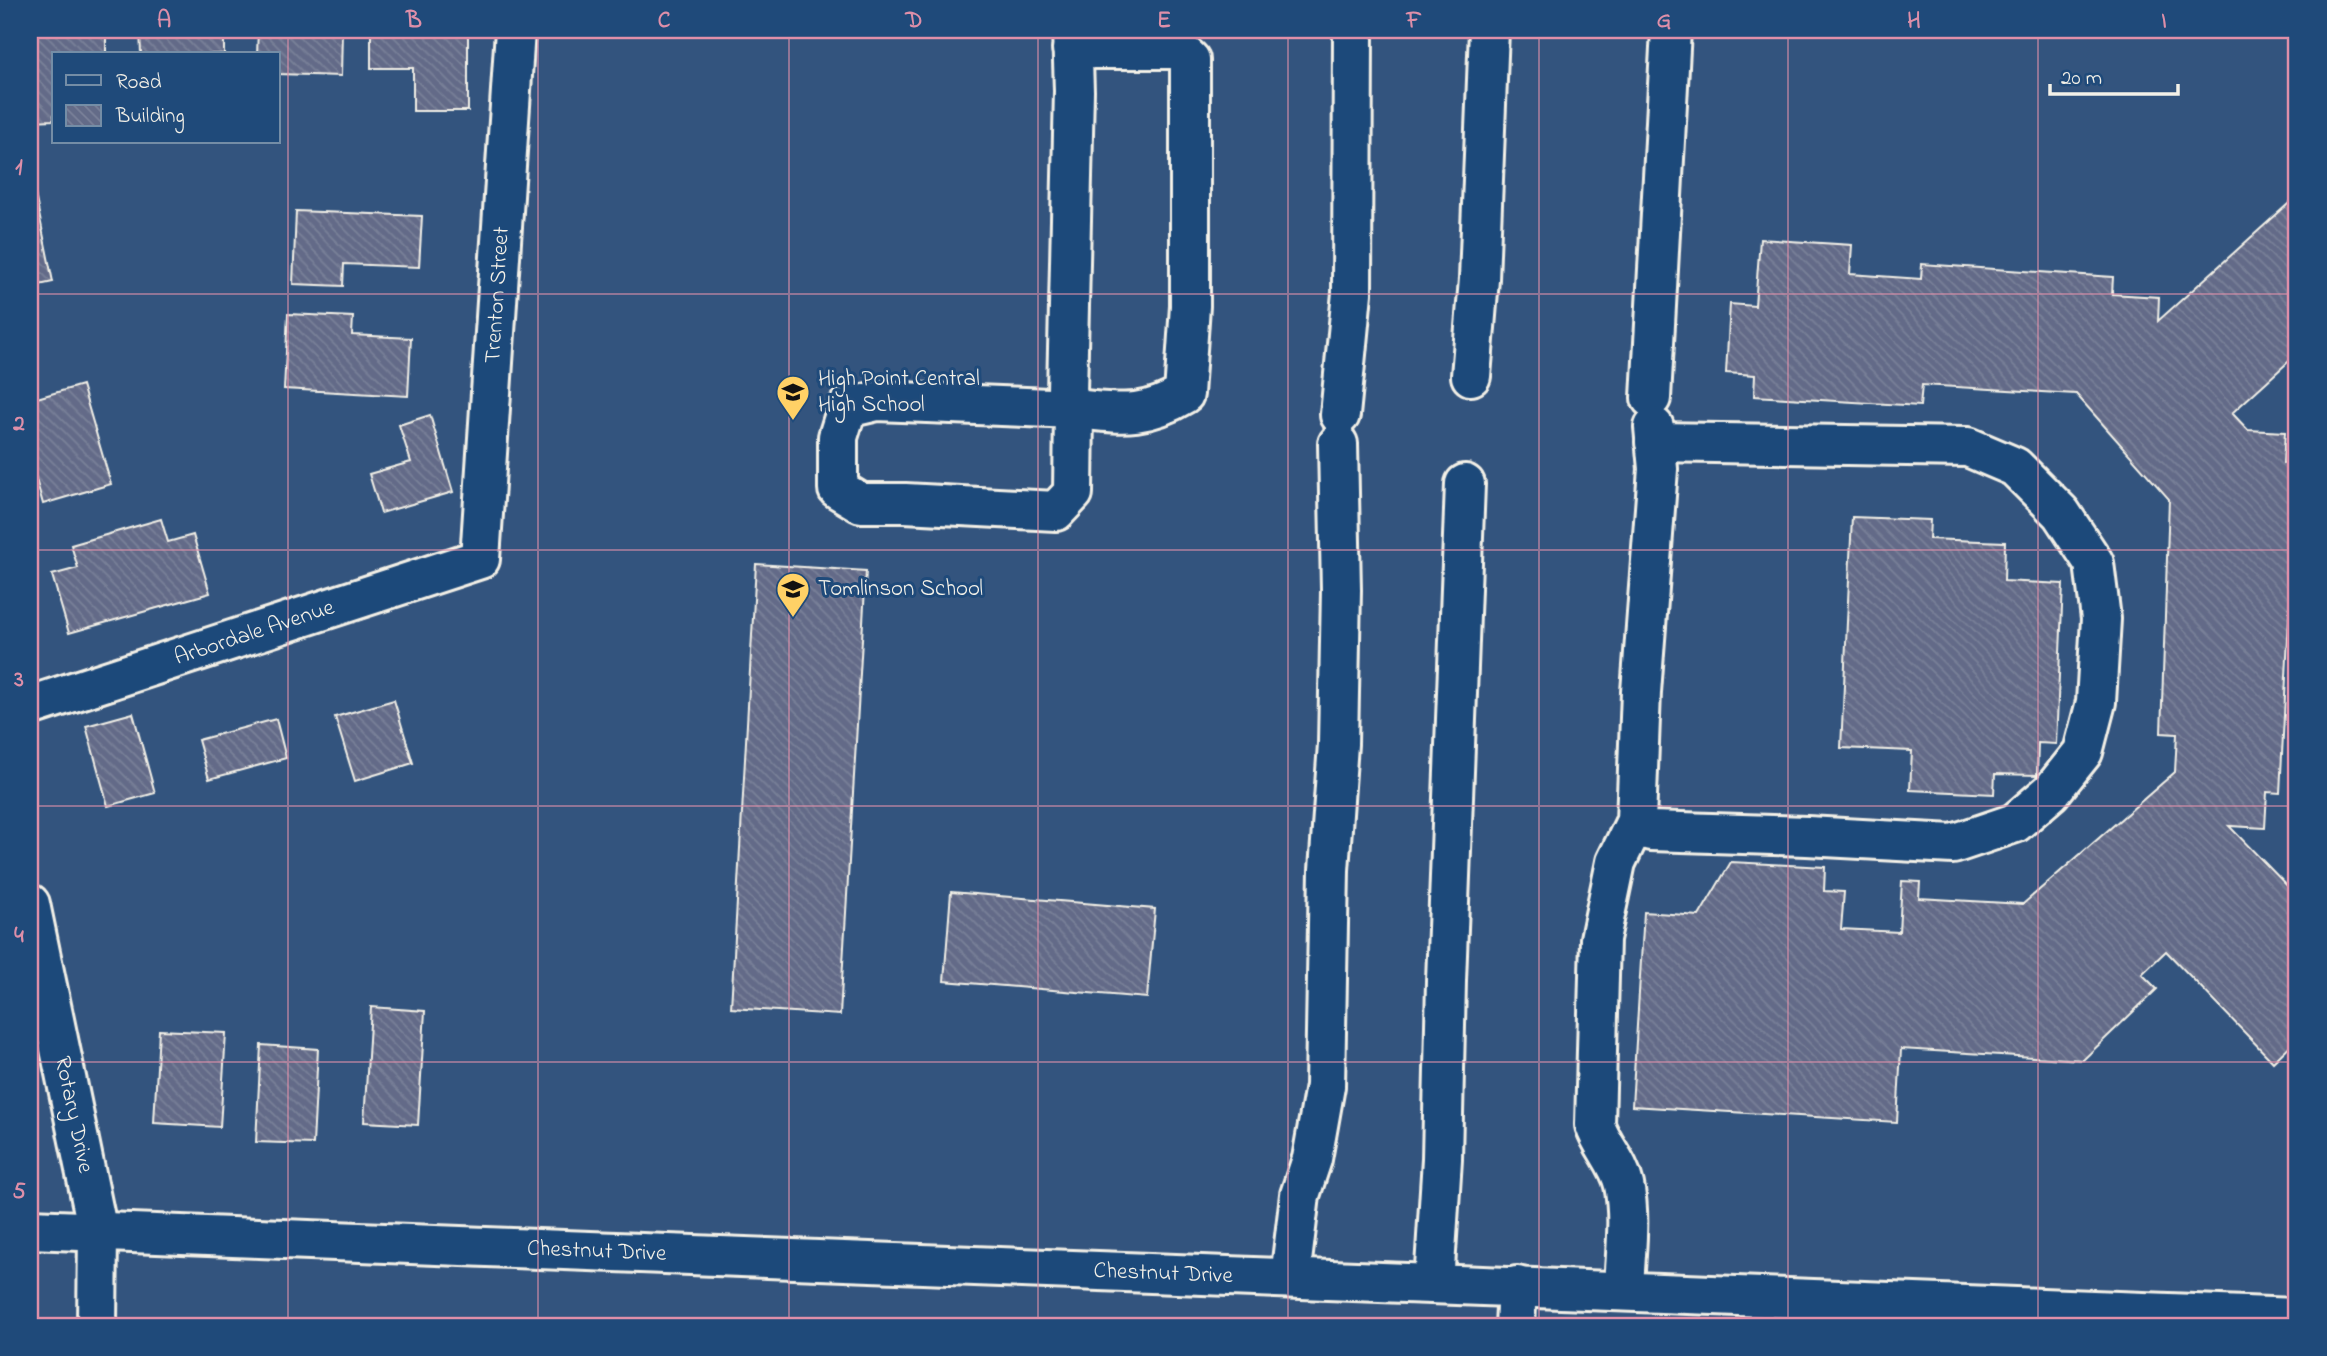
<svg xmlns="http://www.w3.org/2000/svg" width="2327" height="1356" font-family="'Indie Flower',sans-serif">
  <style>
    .building { fill: url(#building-back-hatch); stroke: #f4f1e8; stroke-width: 2 }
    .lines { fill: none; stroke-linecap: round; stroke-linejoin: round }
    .minor-casing { stroke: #f4f1e8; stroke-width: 44 }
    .minor { stroke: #1f4a7a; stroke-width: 38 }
    .grid { fill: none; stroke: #de8fa9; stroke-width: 2; stroke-opacity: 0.55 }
    .labels { text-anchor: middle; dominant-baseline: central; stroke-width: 6; stroke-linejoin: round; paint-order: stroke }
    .street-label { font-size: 23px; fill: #f4f1e8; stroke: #1f4a7a }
    .poi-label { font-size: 23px; fill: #f4f1e8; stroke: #1f4a7a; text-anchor: start }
    .neatline { fill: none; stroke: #de8fa9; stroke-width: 2.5 }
    .grid-label { font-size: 23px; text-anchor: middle; font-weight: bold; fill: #de8fa9 }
  </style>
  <defs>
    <pattern id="building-back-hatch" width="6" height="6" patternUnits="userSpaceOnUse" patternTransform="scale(1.75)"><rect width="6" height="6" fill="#636b88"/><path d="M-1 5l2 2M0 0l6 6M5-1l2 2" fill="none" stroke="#7a8199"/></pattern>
  </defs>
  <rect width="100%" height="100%" fill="#33547e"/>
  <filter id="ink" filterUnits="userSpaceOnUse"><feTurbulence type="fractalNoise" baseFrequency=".0143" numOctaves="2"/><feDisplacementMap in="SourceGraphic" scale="14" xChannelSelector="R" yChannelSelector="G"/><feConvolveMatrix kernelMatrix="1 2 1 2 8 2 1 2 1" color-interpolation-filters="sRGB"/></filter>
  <g filter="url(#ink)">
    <g class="building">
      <polygon points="30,30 106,30 106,54 54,54 54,120 30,121"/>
      <polygon points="140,30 224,30 224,54 141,54"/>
      <polygon points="258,30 342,30 341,76 278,74 278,54 257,54"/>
      <polygon points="371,30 468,30 468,111 413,111 413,68 371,68"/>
      <polygon points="35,194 53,282 30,287 30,195"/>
      <polygon points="2297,196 2297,354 2232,413 2248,430 2285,432 2283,463 2297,464 2280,793 2267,792 2265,828 2229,826 2297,896 2297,1039 2273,1062 2166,951 2142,974 2157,989 2083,1060 1901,1049 1897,1122 1632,1106 1644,912 1699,916 1731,862 1825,867 1824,891 1844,892 1841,929 1899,932 1902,881 1920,882 1919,898 2023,904 2175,772 2177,734 2161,733 2169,499 2076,394 1922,385 1920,406 1754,396 1755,375 1726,373 1730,304 1755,306 1760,239 1852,245 1850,274 1921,279 1922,264 2113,277 2112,294 2159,297 2158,321"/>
      <polygon points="296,211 422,216 419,267 344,264 343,286 293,284"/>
      <polygon points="288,314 353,317 352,335 411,338 408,396 284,389"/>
      <polygon points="82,385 111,484 43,504 30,458 30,400"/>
      <polygon points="430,415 453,492 381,513 369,474 411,462 399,425"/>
      <polygon points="1852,517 1930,520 1929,539 2005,542 2004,581 2063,584 2056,744 2038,743 2037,775 1995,774 1994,794 1910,790 1912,751 1841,748"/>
      <polygon points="161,519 168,542 193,535 210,593 69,633 52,575 78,568 71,545"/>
      <polygon points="756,564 866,571 840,1015 731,1008"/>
      <polygon points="394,700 413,763 355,781 335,717"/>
      <polygon points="133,713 155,793 108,806 86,726"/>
      <polygon points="276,719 286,758 209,779 198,740"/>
      <polygon points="951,892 1155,909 1147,998 944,981"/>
      <polygon points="371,1007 425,1011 418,1125 364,1122"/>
      <polygon points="159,1030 226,1033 220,1127 154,1123"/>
      <polygon points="261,1045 318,1049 313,1144 256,1142"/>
    </g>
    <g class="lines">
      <defs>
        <g id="minor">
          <path d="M1072,30L1074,91L1067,392L1074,409C1119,413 1143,419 1184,394L1190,306V60L1178,49H1072"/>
          <polyline points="1471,376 1479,279 1489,30"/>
          <polyline points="1651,398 1671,30"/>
          <polygon points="877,401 1074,409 1073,493 1056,511 905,503 861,503 838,489 838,437 847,408"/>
          <polyline points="1340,415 1352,293 1353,30"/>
          <path id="s1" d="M30,706L480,559L515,30"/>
          <polyline points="1634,826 1651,831 1807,836 1953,844 2015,823 2051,792 2083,752 2096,702 2101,619 2094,563 2061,513 2015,467 1968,447 1655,442"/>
          <path id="s2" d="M30,904L98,1232L97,1326"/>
          <path id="s3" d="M30,1229L2297,1318"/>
          <polyline points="1290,1278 1300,1195 1312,1159 1325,1086 1329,870 1338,744 1341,590 1338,444"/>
          <polyline points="1434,1283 1442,1159 1446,981 1465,484"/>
          <path d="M1624,1290C1625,1256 1631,1218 1624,1185C1619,1162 1602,1147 1595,1125L1600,939L1616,862L1636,821L1641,692L1658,469L1654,427"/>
          <polyline points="1515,1326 1517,1286"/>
        </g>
      </defs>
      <use href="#minor" class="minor-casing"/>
      <use href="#minor" class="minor"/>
    </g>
  </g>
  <path class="grid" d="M288,30V1326M538,30V1326M789,30V1326M1038,30V1326M1288,30V1326M1539,30V1326M1788,30V1326M2038,30V1326M30,294H2297M30,550H2297M30,806H2297M30,1062H2297"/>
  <defs>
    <symbol id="school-pin" viewBox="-11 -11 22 30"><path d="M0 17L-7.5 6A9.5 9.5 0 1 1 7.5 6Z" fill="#ffd166" stroke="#1f4a7a"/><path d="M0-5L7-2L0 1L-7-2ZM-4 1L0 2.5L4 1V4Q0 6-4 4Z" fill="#111"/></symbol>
  </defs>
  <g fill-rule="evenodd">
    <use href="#school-pin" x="774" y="373" width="38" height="52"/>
    <use href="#school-pin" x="774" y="570" width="38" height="52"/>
  </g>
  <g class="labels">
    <g class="street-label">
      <text stroke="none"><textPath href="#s1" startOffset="738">Trenton Street</textPath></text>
      <text stroke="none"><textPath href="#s1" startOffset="236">Arbordale Avenue</textPath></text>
      <text stroke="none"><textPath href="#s2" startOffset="215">Rotary Drive</textPath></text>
      <text stroke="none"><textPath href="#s3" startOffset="567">Chestnut Drive</textPath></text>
      <text stroke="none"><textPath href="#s3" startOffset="1134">Chestnut Drive</textPath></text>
    </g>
    <g class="poi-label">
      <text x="818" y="379">High Point Central<tspan x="818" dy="26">High School</tspan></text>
      <text x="818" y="589">Tomlinson School</text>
    </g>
  </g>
  <rect width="2327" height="1356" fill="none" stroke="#1f4a7a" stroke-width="77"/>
  <rect x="52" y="52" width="228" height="91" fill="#1f4a7a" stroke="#748da6" stroke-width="2"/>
  <rect x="66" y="75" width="35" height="10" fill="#1f4a7a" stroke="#748da6" stroke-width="2"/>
  <text x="116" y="88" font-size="21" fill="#f4f1e8">Road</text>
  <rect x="66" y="105" width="35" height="21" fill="url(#building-back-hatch)" stroke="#748da6" stroke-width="2"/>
  <text x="116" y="122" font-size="21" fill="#f4f1e8">Building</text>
  <path d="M2050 84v10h128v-10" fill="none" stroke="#f4f1e8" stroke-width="3.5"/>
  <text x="2061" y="84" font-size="21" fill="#f4f1e8" stroke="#1f4a7a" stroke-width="5" paint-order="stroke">20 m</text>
  <rect x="38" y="38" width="2250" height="1280" class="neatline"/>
  <g class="grid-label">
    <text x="164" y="27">A</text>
    <text x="414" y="27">B</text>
    <text x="664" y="27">C</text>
    <text x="914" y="27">D</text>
    <text x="1164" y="27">E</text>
    <text x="1414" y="27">F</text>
    <text x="1664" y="27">G</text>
    <text x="1914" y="27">H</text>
    <text x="2164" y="27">I</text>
    <text x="19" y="174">1</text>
    <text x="19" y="430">2</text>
    <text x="19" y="686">3</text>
    <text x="19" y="942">4</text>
    <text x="19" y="1198">5</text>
  </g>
</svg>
